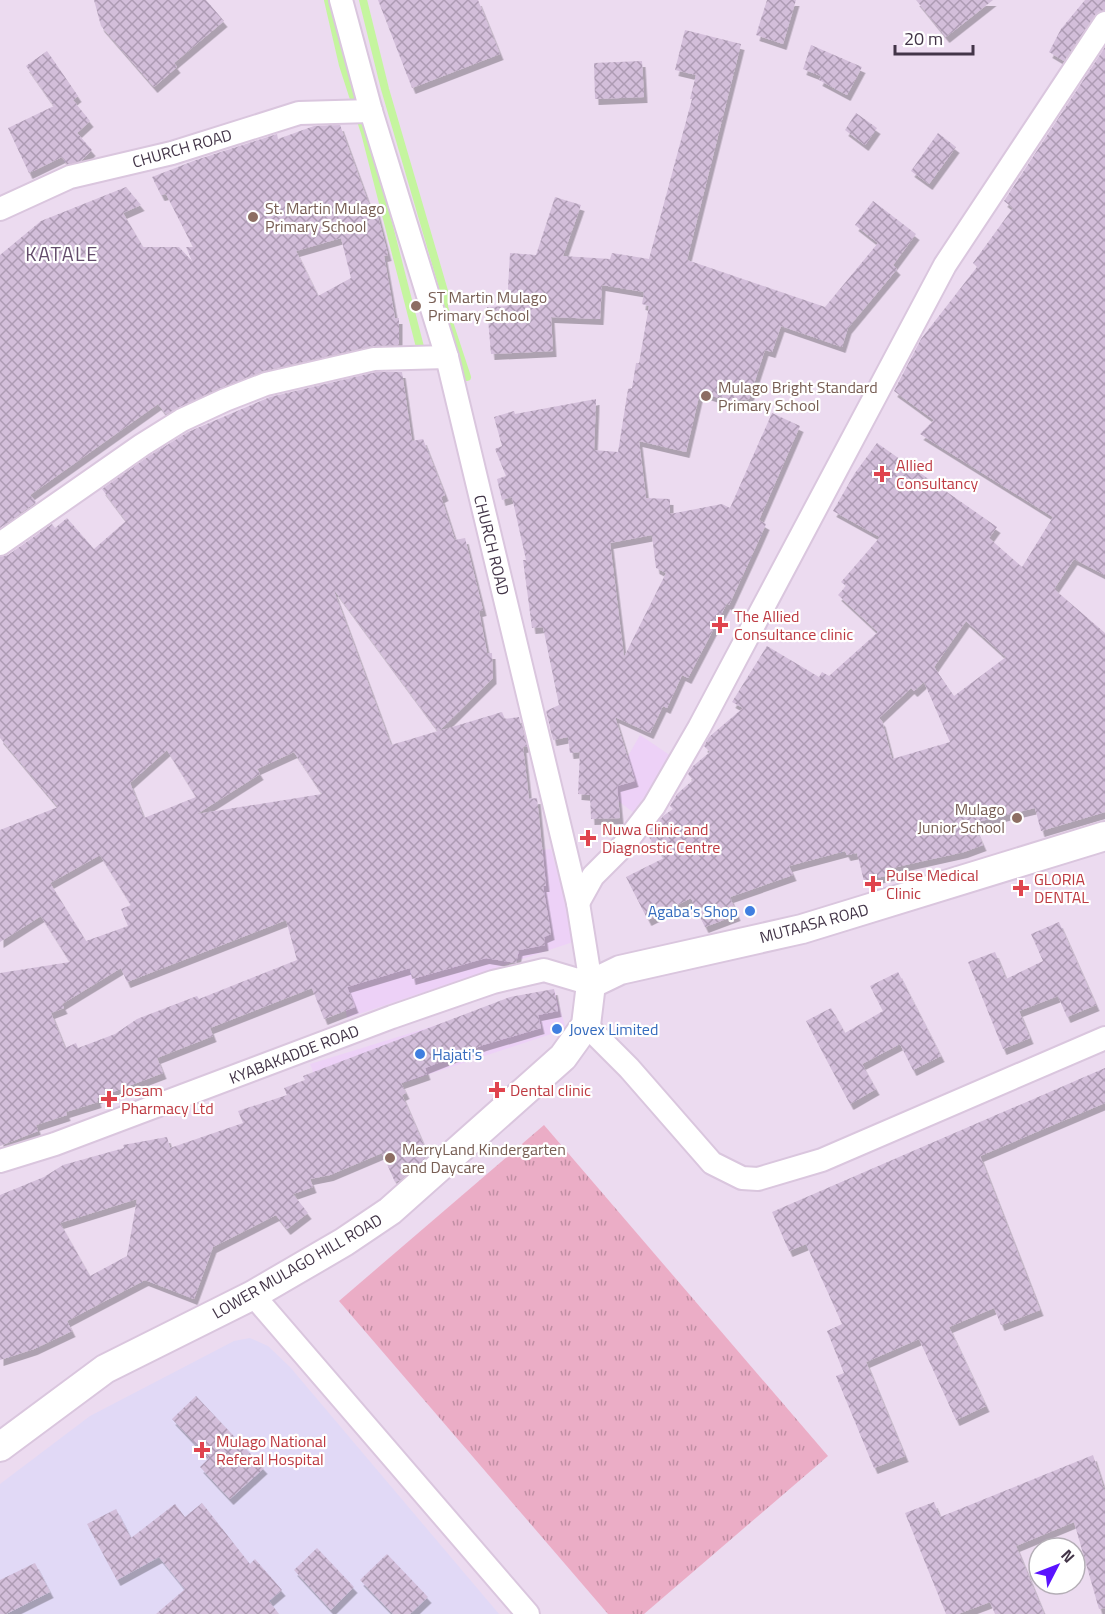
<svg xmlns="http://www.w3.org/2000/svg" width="1105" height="1614" font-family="'Titillium Web',sans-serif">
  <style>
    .residential { fill: #ecdbf0; fill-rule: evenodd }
    .commercial { fill: #edd1f7 }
    .medical { fill: #e1d9f6 }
    .park { fill: url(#park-tufts) }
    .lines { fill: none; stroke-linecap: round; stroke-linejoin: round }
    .stream { stroke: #c5f59f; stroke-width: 8 }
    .building { fill: url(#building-cross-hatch); fill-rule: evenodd; filter: url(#shadow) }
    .minor-casing { stroke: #dac6de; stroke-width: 26 }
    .tertiary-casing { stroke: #dac6de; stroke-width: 32 }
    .minor { stroke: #fff; stroke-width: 22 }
    .tertiary { stroke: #fff; stroke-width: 28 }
    .education-dot { fill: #8d6e63; stroke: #fff; stroke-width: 2 }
    .health-dot { fill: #e0444e; stroke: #fff; stroke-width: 2 }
    .shop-dot { fill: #3f7fe0; stroke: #fff; stroke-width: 2 }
    .labels { text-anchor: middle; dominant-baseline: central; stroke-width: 4.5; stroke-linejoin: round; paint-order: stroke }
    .street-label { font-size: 16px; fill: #433548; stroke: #fff }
    .education-label { font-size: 16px; fill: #785e54; stroke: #fff; text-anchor: start }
    .health-label { font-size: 16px; fill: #be3a42; stroke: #fff; text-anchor: start }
    .shop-label { font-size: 16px; fill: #366cbe; stroke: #fff; text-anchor: start }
    .quarter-label { font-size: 20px; letter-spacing: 1.5px; fill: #634c6b; stroke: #fff }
  </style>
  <defs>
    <pattern id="park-tufts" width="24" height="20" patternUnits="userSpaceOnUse" patternTransform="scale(1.5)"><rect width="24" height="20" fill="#ebadc6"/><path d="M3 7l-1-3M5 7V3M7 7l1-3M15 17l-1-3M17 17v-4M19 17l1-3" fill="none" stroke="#c08ea3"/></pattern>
    <pattern id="building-cross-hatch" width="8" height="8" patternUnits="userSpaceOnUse" patternTransform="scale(1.5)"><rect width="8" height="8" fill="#d3beda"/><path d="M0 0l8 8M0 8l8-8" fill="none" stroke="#ad9bb3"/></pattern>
    <filter id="shadow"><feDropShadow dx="3.5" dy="6" stdDeviation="0" flood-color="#0004"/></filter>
  </defs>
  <rect width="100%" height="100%" fill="#f2e7f4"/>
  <path class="residential" d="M0,0H1105V1614H0ZM1039,1548H1075V1584H1039Z"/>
  <g class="commercial">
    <polygon points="640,735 674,758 633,812 607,793"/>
    <polygon points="551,849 576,941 347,1018 337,959 492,855"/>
    <polygon points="554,989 566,1029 327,1108 310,1064"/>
  </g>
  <polygon class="medical" points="250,1338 268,1346 290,1367 499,1614 0,1614 0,1484 90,1416 234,1341"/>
  <polygon class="park" points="544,1125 828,1456 644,1614 608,1614 339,1301"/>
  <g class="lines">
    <g class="stream">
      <polyline points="328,0 343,65 365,133 420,347"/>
      <polyline points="363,0 385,89 444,291 444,307 467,377"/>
    </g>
  </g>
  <g class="building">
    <polygon points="94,0 206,0 224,21 174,63 177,67 154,87 101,26"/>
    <polygon points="378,0 478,0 500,54 412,88"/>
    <polygon points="767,0 796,0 783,44 756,35"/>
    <polygon points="916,0 993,0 946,37"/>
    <polygon points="1085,0 1105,0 1105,10 1094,16 1064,61 1049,52 1061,29"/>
    <path d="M685,30L741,44L687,260L825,307L878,243L855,225L873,201L916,234L893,265L897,269L848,328L842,347L781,326L772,352L765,350L749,399L728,401L700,392L686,452L639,441L646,498L670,499V514L722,504L730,508L772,413L800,426L759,520L766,524L758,542L729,605L727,603L688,678L682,675L667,708L663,706L650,733L615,717L635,781L617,786L620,818L591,819L590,795L578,794L580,752L570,753L568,737L553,740L546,711L559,705L543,627L532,628L523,560H526L512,497L502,500L497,479L506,476L495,449L502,446L494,417L514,411L515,414L596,399L594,450L618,452L628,389L632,388L636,363H639L649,306L642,304L644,292L602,285L600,319L551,317L553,351L491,354L487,307L507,306L510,253L536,255L555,197L581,205L563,256L610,259L612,253L649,259L692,99H690L696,75L675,70ZM652,535L656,568L666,573L624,657L610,543Z"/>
    <polygon points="811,45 862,67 847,95 819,80 821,76 803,69"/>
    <path d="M1105,47V575L1074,559L1054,589L1105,633V812L1041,831L1035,808L973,823L983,845L964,852L892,868L894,874L864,881L857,853L847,855L845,851L789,866L793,875L730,897L737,915L705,927L691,898L648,920L626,877L664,858L648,836L663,816L673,809L670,806L677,794L693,780L688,774L693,766L710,752L704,746L709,737L743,708L732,702L767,646L819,677L822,672L829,676L878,632L838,595L846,586L841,582L880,537L833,511L855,473L877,443L997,527L989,538L1022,567L1053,517L920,434L934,420L894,391L921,339L977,267L973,263L1013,208L1004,201ZM966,621L1006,657L954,696L934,667ZM924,682L950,742L892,759L882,721L879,718L911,688L914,691Z"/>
    <polygon points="47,51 78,96 73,100 90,121 77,133 92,150 81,161 67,164 62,157 29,173 8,128 54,106 26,66"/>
    <polygon points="642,61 644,97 595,99 594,63"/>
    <polygon points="856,113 877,128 865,145 845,130"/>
    <path d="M340,125L370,207L375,205L388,255L384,256L395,318H399V345L371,346L263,371L219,388L166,414L158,404L30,495L36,502L0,528V255L41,221L126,187L141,205L123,213L143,247H179L192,261L186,247H193L166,194L161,195L152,177L196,160L277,134L278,139L314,126ZM341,238L351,278L318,296L296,251Z"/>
    <polygon points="938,133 956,147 929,184 911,171"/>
    <path d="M376,372H402L412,441L423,439L445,495L441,497L455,540L465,538L483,610L479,611L487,653H492L493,678L439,731L502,712L505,719L519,717L527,746L523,747L529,799L537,798L546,886H543L551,934L544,937L545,945L519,950L516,963L486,958L412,979L410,968L347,987L355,1007L324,1019L312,988L210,1028L213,1036L157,1058L163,1073L97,1098L98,1102L66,1112L67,1115L36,1125L38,1131L0,1146V973L70,962L41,916L0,942V830L58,807L0,738V557L8,555L52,524L55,528L67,518L94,549L126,521L102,489L149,456L188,432L270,397ZM334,591H335L438,731L391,745ZM167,750L196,797L144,818L130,783ZM294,752L322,794L197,814L260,774L257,769ZM100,855L131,905L121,909L128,926L86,941L50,883ZM286,920L297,960L199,999L197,996L137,1019L115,1034L78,1048L76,1043L65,1048L51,1013L64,1008L62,1004L121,968L127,982Z"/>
    <polygon points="1059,922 1096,1005 1067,1017 1058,996 1019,1011 1030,1038 1003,1049 968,962 995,952 1006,979 1043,961 1031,934"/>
    <polygon points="898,972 941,1056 913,1070 900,1044 862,1064 876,1089 850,1104 806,1021 831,1008 845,1033 883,1011 870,986"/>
    <path d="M554,989L558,1011L538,1015L541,1028L483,1045L425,1068L427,1074L401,1083L406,1093L402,1095L428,1155L400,1180L395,1182L382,1153L330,1175L310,1179L313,1187L293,1194L308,1213L287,1229L276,1215L213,1247L194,1299L145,1280L67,1321L72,1331L34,1349L0,1360V1195L44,1177L63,1165L124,1148L123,1145L167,1137L170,1148L243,1123L238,1111L287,1095L284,1088L305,1080L303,1076L510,997ZM137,1199L127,1256L90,1276L60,1223Z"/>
    <polygon points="1105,1068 1105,1103 980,1156 1040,1310 1001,1325 994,1308 949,1327 986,1406 956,1420 919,1339 866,1362 905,1456 874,1468 836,1376 844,1373 827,1331 842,1324 806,1244 789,1251 772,1212"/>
    <polygon points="196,1396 264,1468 230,1499 200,1467 209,1458 172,1419"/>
    <polygon points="1093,1455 1105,1492 1105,1608 1099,1609 1074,1522 1016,1546 1044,1614 995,1614 990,1602 958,1614 946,1614 905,1513 934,1502 940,1517"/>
    <polygon points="202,1503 250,1564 255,1559 282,1590 269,1601 279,1614 156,1614 185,1589 159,1557 117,1580 87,1524 116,1509 131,1538 175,1504 185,1517"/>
    <polygon points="317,1548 354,1587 331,1610 294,1570"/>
    <polygon points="387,1554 428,1597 410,1614 393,1614 360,1580"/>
    <polygon points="35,1563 50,1592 6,1614 0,1614 0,1580"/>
  </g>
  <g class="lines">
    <defs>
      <g id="minor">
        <polyline points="0,209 70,177 172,153 299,113 371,111"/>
        <polyline points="0,544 142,445 182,420 225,400 266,384 374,359 447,357"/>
        <polyline points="578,903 593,876 623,846 654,806 699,728 945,265 1105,23"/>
        <polyline points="586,1025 629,1068 712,1163 742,1178 758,1179 822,1160 1105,1038"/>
        <polyline points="0,1161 55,1144 392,1017 493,982 544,970 591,984 578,903 447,357 371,111 341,0"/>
        <polyline points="253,1295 528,1614"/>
      </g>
      <polyline id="tertiary" points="0,1447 105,1369 253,1295 344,1242 390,1211 563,1057 586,1025 591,984 620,970 802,929 1105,836"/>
    </defs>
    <use href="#minor" class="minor-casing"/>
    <use href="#tertiary" class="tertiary-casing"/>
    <use href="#minor" class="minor"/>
    <use href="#tertiary" class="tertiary"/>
  </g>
  <g class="education-dot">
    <circle cx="253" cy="217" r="6"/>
    <circle cx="416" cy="306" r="6"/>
    <circle cx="706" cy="396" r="6"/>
    <circle cx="1017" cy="818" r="6"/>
    <circle cx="390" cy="1158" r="6"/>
  </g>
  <g class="health-dot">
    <path d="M879 465h6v6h6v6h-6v6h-6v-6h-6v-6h6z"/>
    <path d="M717 616h6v6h6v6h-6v6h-6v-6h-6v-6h6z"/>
    <path d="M585 829h6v6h6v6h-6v6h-6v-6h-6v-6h6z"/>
    <path d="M870 875h6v6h6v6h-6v6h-6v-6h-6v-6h6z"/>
    <path d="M1018 879h6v6h6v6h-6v6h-6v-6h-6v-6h6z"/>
    <path d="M494 1081h6v6h6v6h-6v6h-6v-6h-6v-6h6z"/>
    <path d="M106 1090h6v6h6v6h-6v6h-6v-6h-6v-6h6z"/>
    <path d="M199 1441h6v6h6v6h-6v6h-6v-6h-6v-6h6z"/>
  </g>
  <g class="shop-dot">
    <circle cx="750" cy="911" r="6"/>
    <circle cx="557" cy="1029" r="6"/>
    <circle cx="420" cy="1054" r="6"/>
  </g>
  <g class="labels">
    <g class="street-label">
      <text transform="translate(182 148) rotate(-16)">CHURCH ROAD</text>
      <text transform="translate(492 545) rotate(76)">CHURCH ROAD</text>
      <text transform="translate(814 923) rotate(-15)">MUTAASA ROAD</text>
      <text transform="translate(294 1054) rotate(-21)">KYABAKADDE ROAD</text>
      <text transform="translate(297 1266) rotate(-30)">LOWER MULAGO HILL ROAD</text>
    </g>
    <g class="education-label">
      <text x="265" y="208">St. Martin Mulago<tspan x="265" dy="18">Primary School</tspan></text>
      <text x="428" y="297">ST Martin Mulago<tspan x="428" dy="18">Primary School</tspan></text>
      <text x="718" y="387">Mulago Bright Standard<tspan x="718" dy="18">Primary School</tspan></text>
      <text x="1005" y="809" text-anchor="end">Mulago<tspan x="1005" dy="18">Junior School</tspan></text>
      <text x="402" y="1149">MerryLand Kindergarten<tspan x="402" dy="18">and Daycare</tspan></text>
    </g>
    <g class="health-label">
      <text x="896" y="465">Allied<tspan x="896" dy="18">Consultancy</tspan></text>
      <text x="734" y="616">The Allied<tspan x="734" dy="18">Consultance clinic</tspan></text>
      <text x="602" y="829">Nuwa Clinic and<tspan x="602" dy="18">Diagnostic Centre</tspan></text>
      <text x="886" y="875">Pulse Medical<tspan x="886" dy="18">Clinic</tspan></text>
      <text x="1034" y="879">GLORIA<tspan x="1034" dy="18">DENTAL</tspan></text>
      <text x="121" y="1090">Josam<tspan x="121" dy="18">Pharmacy Ltd</tspan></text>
      <text x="510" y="1090">Dental clinic</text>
      <text x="216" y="1441">Mulago National<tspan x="216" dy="18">Referal Hospital</tspan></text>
    </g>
    <g class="shop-label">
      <text x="738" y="911" text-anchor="end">Agaba's Shop</text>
      <text x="569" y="1029">Jovex Limited</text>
      <text x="432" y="1054">Hajati's</text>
    </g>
    <g class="quarter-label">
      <text x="62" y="253">KATALE</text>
    </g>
  </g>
  <g transform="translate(1057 1566) rotate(48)"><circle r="28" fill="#ffffff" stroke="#b4aeb6" stroke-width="1.5"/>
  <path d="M0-4.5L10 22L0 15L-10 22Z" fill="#5a13ff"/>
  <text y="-9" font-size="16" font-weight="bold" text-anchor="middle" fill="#433548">N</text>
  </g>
  <path d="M895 45v9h78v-9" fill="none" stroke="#433548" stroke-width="3"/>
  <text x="904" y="45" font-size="18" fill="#433548" stroke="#ffffff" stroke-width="4.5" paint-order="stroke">20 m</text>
</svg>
